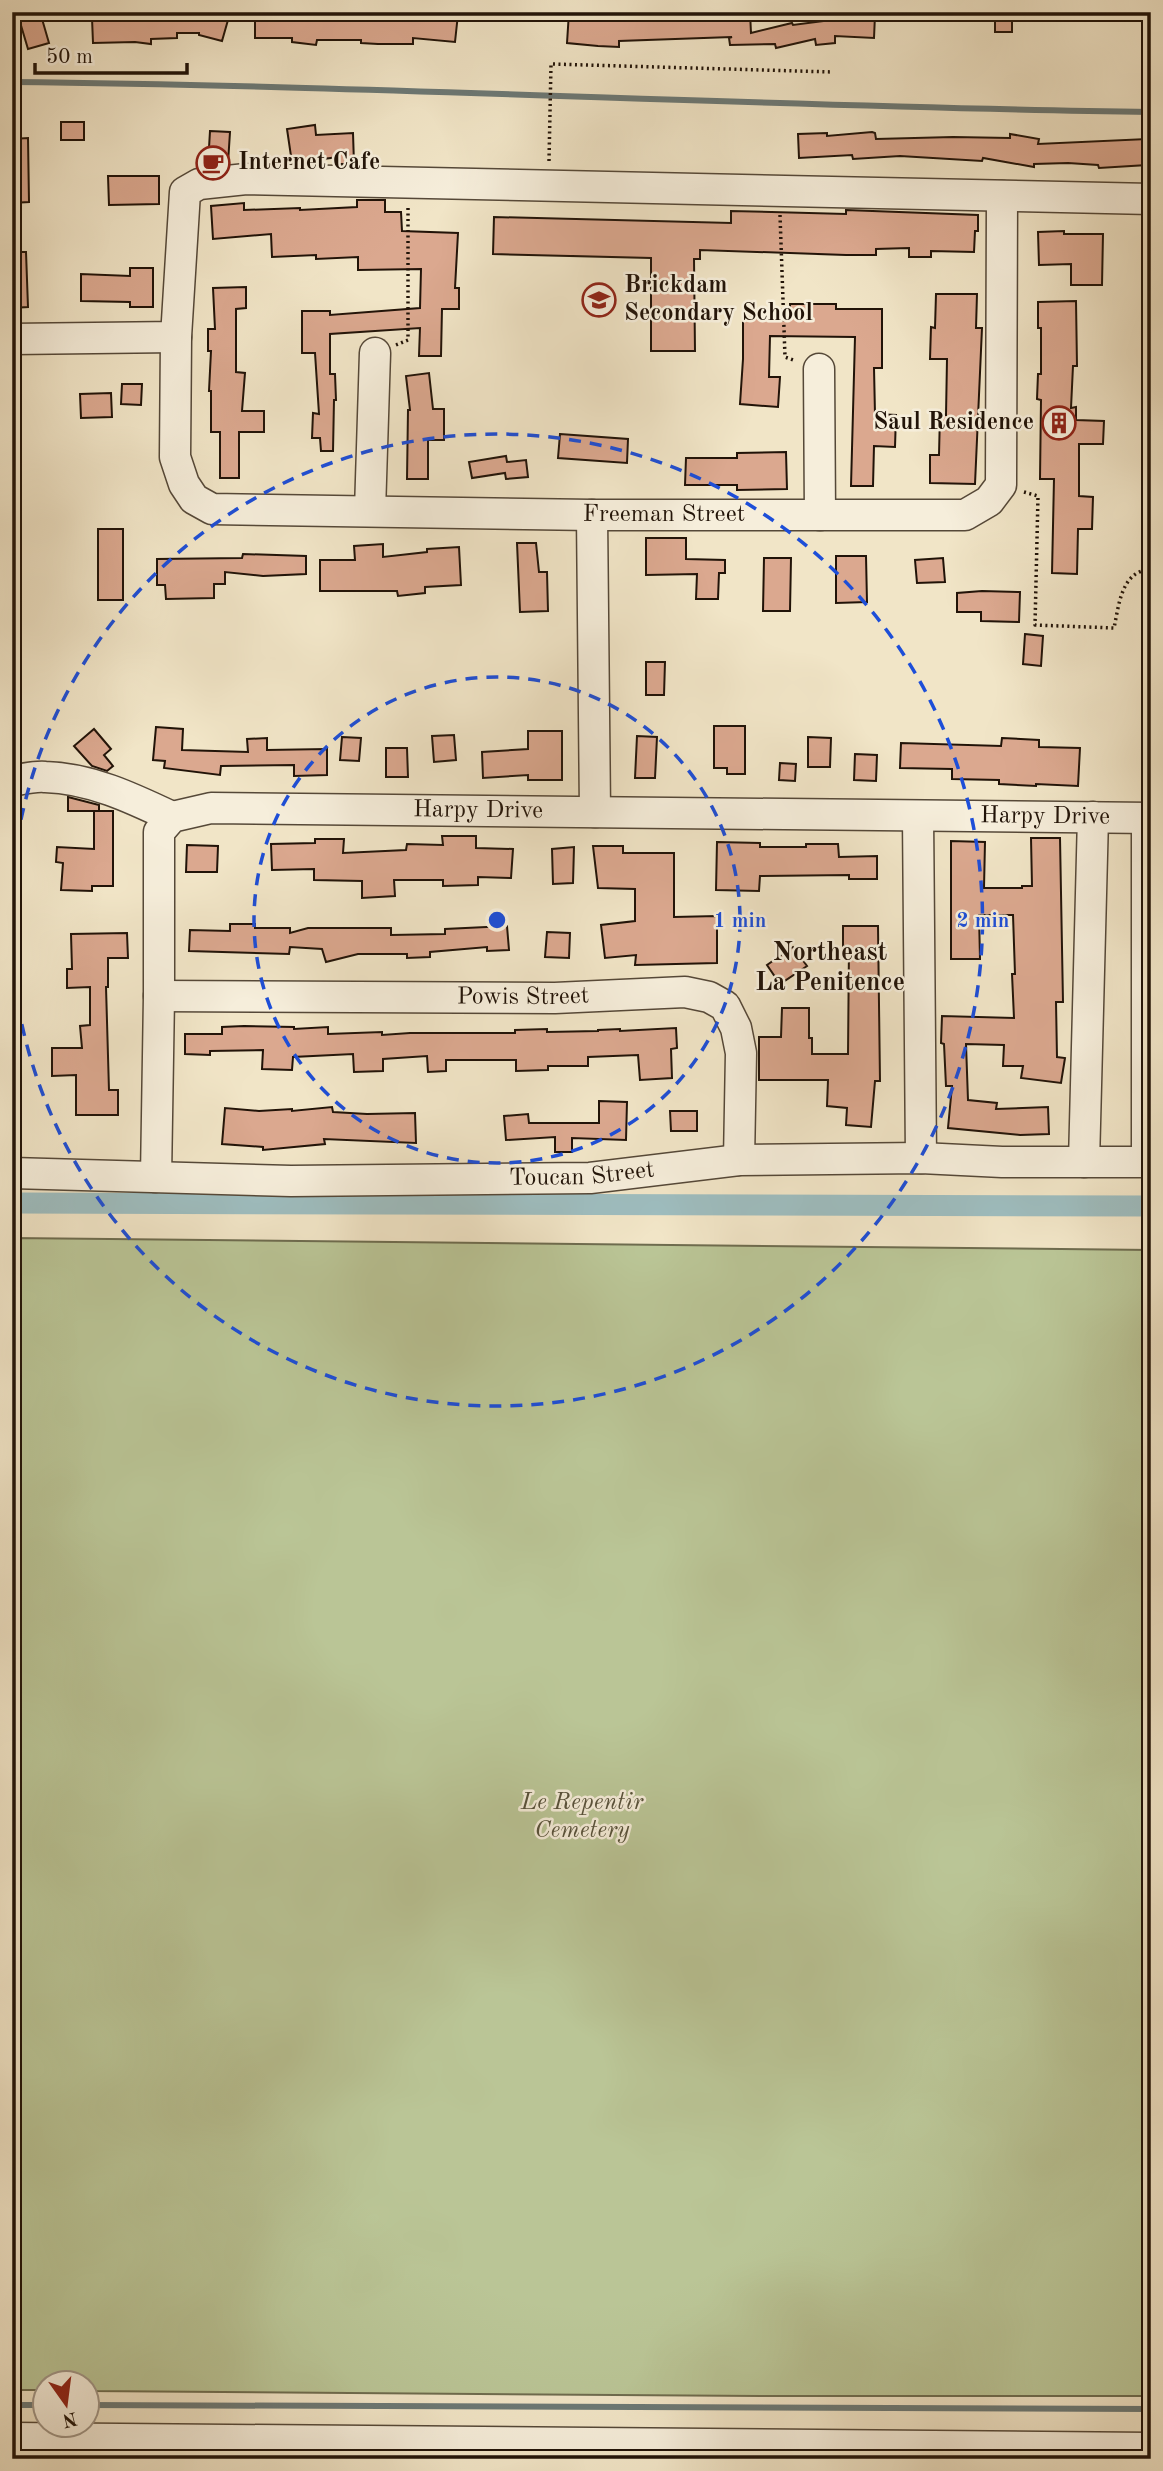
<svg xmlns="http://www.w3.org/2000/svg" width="1163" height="2471" font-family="'Old Standard TT',serif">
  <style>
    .green { fill: #bac596; stroke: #6e6c4f; stroke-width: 2 }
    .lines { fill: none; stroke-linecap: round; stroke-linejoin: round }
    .stream { stroke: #6c7976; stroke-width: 6 }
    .canal { stroke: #9ebdbf; stroke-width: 21 }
    .building { fill: #dba88f; stroke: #211308; stroke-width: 2 }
    .minor-casing { stroke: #554838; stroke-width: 33 }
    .path { stroke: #211308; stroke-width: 3.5; stroke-dasharray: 2 3.5; stroke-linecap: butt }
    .minor { stroke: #f6eedb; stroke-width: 30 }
    .ring { fill: none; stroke: #1d4ed8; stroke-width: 3.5; stroke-dasharray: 12 9 }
    .labels { text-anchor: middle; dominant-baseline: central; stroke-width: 5; stroke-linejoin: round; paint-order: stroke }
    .poi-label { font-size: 24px; font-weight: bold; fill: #211308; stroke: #f6eedb; text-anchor: start }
    .street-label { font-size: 24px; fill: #211308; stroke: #f6eedb }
    .park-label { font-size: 24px; font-style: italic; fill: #57513a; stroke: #f6eedb }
    .neighbourhood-label { font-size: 26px; font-weight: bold; fill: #211308; stroke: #f6eedb }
    .centre { fill: #1d4ed8; stroke: #f6eedb; stroke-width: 3.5 }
    .ring-label { font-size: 21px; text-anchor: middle; font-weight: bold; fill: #1d4ed8; stroke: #f6eedb; stroke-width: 5; stroke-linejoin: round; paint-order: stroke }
  </style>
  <rect width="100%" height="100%" fill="#f1e5c7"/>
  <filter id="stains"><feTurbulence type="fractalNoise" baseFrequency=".00286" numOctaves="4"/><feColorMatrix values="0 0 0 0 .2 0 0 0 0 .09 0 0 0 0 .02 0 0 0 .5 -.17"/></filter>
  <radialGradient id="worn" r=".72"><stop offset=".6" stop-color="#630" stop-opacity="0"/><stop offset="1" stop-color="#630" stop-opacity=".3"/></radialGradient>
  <polygon class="green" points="12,1238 1151,1250 1151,2396 759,2396 88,2391 88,2384 46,2384 45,2390 12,2390"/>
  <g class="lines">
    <g class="stream">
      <path d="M12,82C392,86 771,107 1151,112"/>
      <polyline points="12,2405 46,2405"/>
      <polyline points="88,2405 1151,2409"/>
    </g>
    <polyline class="canal" points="12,1203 1151,1206"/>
  </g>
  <g class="building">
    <polygon points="17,12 40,12 49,43 28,49"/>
    <polygon points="116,12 155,12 155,14 198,12 228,20 222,41 199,35 199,33 177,33 177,38 151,39 151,44 135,42 93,43 92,18 116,17"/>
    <polygon points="295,12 322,12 322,21 363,21 363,12 380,12 379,16 437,16 438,12 458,14 455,42 413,38 413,44 378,44 361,43 361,40 317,40 316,45 292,42 292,38 255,38 255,17 295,18"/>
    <polygon points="569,12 594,12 593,15 627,17 627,12 750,12 751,33 792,23 793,25 854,17 854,15 875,15 874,38 835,36 835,43 816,45 815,39 776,48 775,44 730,45 729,38 732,37 619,41 619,47 598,46 567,43"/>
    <rect x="995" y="13" width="17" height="19"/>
    <rect x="61" y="122" width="23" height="18"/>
    <polygon points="315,125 316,135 353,133 354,164 339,164 339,157 292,163 287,129"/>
    <polygon points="210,131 230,132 228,163 208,165"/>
    <polygon points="872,132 875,133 876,139 953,137 1010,138 1010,134 1039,139 1038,144 1147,139 1147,165 1099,168 1098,165 1068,163 1034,164 1034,167 983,158 982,161 900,156 853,159 852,155 799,158 798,134 827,133 827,136"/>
    <polygon points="28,138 29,202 12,203 12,139"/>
    <polygon points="108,176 159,176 159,204 109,205"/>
    <polygon points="357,200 385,200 385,212 401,212 402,231 458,233 455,288 459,288 459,309 442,309 441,356 419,356 420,328 330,334 330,374 335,374 336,400 334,400 333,451 321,451 320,438 312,438 313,413 319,414 315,353 302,353 302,311 330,311 330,315 420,308 421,269 358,270 358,257 316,259 316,255 272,257 271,234 213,239 211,206 244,203 244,210 300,208 300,210 357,207"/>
    <polygon points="846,210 978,215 978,231 975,231 974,252 931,251 931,257 909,257 909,248 876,249 876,255 846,255 700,250 700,259 694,259 695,351 651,351 651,258 493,254 494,217 731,223 731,211 846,214"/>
    <polygon points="1064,231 1064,234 1103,234 1102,285 1071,285 1071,264 1039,265 1038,232"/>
    <polygon points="12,252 26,252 28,307 12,308"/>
    <polygon points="130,268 153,268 153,307 130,307 130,302 81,301 81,274 130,276"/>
    <polygon points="246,287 246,308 236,309 236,372 245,373 242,411 264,411 264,432 239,432 239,478 220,478 220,432 211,432 211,391 209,391 211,351 208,351 208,329 215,329 213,288"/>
    <polygon points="936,294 977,294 976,328 982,328 975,484 930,483 930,455 939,455 940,414 946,415 947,359 930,359 931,327 935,328"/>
    <polygon points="1076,301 1077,366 1073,366 1071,408 1076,407 1076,420 1104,421 1103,444 1079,444 1079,496 1093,497 1092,529 1078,529 1077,574 1052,573 1054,479 1040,479 1041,400 1037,399 1038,374 1041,374 1041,328 1038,328 1038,302"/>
    <polygon points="790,304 836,304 836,309 882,309 882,368 874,368 875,414 896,415 895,447 874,446 873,486 851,486 855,337 770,336 769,377 780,377 778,407 740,404 743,359 743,312 790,312"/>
    <polygon points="429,373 433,409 444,409 444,440 428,440 428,479 407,479 408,410 410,410 406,376"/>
    <polygon points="122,384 142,384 141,405 121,404"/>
    <polygon points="111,393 112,417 81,418 80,394"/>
    <polygon points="560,434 628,439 627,463 558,458"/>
    <polygon points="786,452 787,489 737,490 737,485 685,485 686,458 737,458 737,453"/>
    <polygon points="506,456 507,462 526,460 528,477 506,479 505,473 472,478 469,462"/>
    <rect x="98" y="529" width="25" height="71"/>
    <polygon points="646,538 686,538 686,559 725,560 725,573 719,573 718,599 696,599 697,574 646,575"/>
    <polygon points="517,543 536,543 539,572 547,572 548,611 520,612"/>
    <polygon points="383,544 383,557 427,552 427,549 459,547 461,585 425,587 425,593 398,596 397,591 320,591 320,560 355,560 354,546"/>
    <polygon points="243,554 306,556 306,574 263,576 225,572 225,584 214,584 214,598 166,599 165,585 157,585 157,559 242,558"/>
    <polygon points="836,556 866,556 867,602 836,603"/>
    <polygon points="764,558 791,558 790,611 763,611"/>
    <polygon points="943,558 945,582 917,583 915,560"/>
    <polygon points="982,591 1020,592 1019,622 981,621 981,612 957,612 957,593"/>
    <polygon points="1025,634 1043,636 1041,666 1023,664"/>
    <polygon points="646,662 665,662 664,695 646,695"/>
    <polygon points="714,726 745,726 745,774 727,774 727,768 714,768"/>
    <polygon points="156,727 183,729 182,750 248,752 247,739 267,738 267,750 327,749 327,775 294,776 294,765 221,766 220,775 164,768 165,761 153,760"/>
    <polygon points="94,729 111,749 104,755 113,766 107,771 92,766 74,746"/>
    <polygon points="528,731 562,731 562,780 528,780 528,775 483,778 482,752 528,749"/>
    <polygon points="454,735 456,760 434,762 432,736"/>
    <polygon points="637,736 657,737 655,778 635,778"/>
    <polygon points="342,737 361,738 359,761 340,760"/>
    <polygon points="808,737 831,738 830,767 808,767"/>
    <polygon points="1002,738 1039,740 1039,747 1080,748 1078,786 1036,784 1036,786 999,784 999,780 952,779 952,769 900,768 901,743 1001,746"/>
    <polygon points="386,748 407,748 408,777 386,777"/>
    <polygon points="855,754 877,755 876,781 854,780"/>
    <polygon points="780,763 796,764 795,781 779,780"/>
    <polygon points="68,797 99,805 99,811 68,811"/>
    <polygon points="94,811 113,811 113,886 92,886 92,891 61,890 63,863 56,862 57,847 94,849"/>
    <polygon points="442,836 476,836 476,848 513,849 511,878 478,877 478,885 443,886 443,880 394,880 395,896 362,898 362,881 314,880 314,869 272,870 271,844 315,843 315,839 344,839 343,853 406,850 407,844 443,845"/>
    <polygon points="1031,838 1060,838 1063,1002 1056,1002 1057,1057 1065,1058 1061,1083 1021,1078 1023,1066 1003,1066 1004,1045 966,1044 968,1100 997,1103 996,1109 1048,1107 1049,1134 1020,1135 948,1128 952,1086 946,1086 944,1044 941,1043 942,1016 1014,1018 1012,974 1015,974 1013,915 979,915 980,959 951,959 951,841 985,842 984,888 1022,888 1022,886 1032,886"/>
    <polygon points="717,842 760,843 760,847 806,847 806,844 838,844 839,857 877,856 877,879 849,879 849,875 760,876 759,891 716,890"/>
    <polygon points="187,845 218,846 217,872 186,872"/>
    <polygon points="593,846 623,846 623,853 674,853 674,917 717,916 717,963 635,965 636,955 605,958 601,925 635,921 635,889 598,888"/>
    <polygon points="574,847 573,883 553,884 552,849"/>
    <polygon points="230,924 255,924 255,928 290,928 290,933 308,928 391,928 391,935 445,934 445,929 507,926 509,950 487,951 487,947 430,952 430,957 407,958 407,954 358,954 326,962 322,949 290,947 289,954 189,951 190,930 230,931"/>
    <polygon points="843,926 878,926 880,1081 875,1081 871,1127 846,1125 847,1108 827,1106 828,1080 759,1080 759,1037 781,1037 782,1008 809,1008 809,1038 812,1038 812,1054 848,1054 849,946 843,946"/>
    <polygon points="547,932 570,933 569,958 545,957"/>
    <polygon points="127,933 128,958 108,958 108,987 106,987 109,1090 118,1090 118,1115 76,1115 76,1075 52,1076 52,1048 82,1048 80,1026 90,1025 90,987 67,988 67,969 72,969 71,934"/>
    <polygon points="793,947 807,966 780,984 767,965"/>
    <polygon points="244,1026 294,1027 294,1029 328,1027 328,1034 382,1032 382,1035 410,1033 515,1033 515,1030 547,1029 547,1032 598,1031 598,1030 620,1029 620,1031 676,1028 677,1048 671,1049 672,1078 640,1080 638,1055 588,1057 588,1066 548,1066 548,1070 516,1071 516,1060 446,1060 446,1071 428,1072 427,1056 383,1059 383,1071 354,1072 353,1054 293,1057 292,1070 262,1069 263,1050 210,1051 210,1055 185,1054 185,1034 222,1034 222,1027"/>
    <polygon points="599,1101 627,1102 626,1140 572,1138 572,1152 555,1152 555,1137 506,1140 504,1116 528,1114 529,1123 599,1123"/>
    <polygon points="332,1107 333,1112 367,1114 415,1113 416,1143 324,1139 325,1144 263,1150 263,1147 222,1144 225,1108 259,1111 292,1109 292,1111"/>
    <polygon points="670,1111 697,1111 697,1131 671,1131"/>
  </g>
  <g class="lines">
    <defs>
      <g id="minor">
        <path id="s1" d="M176,337L175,457L184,484L194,499L212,509L592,515H965L989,501L1001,485L1002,196"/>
        <polyline points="12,339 176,337 185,192 199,184 246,179 1151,199"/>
        <polyline points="819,369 820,515"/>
        <polyline points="370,511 375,353"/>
        <polyline points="592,515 595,812"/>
        <path d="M12,781C23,779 35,776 45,777C90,778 132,798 172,817"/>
        <polyline points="918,816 921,1158"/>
        <polyline points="1147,818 1147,1162"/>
        <path id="s2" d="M159,996L555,998L685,992L709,997L725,1006L736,1028L741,1053L739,1160"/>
        <polyline points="1084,1162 1093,817"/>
        <path id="s3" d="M12,1173L291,1181L590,1178L739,1160L921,1158L1002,1162H1151"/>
        <path id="s4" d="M156,1177L159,996V832L172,817L211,808L1151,818"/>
        <polyline points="12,2438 1151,2448"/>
      </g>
    </defs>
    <use href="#minor" class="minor-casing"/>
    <g class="path">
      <polyline points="549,161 551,64 833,72"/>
      <polyline points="780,215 785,357 796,361"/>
      <polyline points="396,345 408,340 408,206"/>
      <path d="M1024,492L1038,496L1035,625L1114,628C1119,605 1121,571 1151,569"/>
    </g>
    <use href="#minor" class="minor"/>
  </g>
  <g class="ring">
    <circle cx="497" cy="920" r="243"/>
    <path d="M12 882A486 486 0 1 1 12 958"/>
  </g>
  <defs>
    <symbol id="cafe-ring" viewBox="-11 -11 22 22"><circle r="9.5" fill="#f6eedb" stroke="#8f2418" stroke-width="1.5"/><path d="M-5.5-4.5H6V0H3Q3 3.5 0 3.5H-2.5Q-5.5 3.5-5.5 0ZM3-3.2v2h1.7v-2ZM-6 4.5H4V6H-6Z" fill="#8f2418"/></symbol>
    <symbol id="school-ring" viewBox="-11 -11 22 22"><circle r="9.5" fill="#f6eedb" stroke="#8f2418" stroke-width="1.5"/><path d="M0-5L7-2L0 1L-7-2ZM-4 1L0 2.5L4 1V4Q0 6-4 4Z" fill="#8f2418"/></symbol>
    <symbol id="building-ring" viewBox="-11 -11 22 22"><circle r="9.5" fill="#f6eedb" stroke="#8f2418" stroke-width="1.5"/><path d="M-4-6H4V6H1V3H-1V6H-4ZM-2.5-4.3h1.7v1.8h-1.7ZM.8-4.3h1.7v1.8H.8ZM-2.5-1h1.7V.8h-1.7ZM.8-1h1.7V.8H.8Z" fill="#8f2418"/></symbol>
  </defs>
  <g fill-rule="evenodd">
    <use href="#cafe-ring" x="194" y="144" width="38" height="38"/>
    <use href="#school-ring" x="580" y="281" width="38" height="38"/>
    <use href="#building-ring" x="1040" y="404" width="38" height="38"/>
  </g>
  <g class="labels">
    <g class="poi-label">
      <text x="238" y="163">Internet Cafe</text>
      <text x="624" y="286">Brickdam<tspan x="624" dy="28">Secondary School</tspan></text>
      <text x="1034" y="423" text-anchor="end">Saul Residence</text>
    </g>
    <g class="street-label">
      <text stroke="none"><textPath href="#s1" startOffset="639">Freeman Street</textPath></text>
      <text stroke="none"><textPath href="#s4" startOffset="672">Harpy Drive</textPath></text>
      <text stroke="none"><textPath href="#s4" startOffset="1239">Harpy Drive</textPath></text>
      <text stroke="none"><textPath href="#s2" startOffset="364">Powis Street</textPath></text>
      <text stroke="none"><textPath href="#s3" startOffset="570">Toucan Street</textPath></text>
    </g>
    <g class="park-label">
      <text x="582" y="1803">Le Repentir<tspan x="582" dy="28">Cemetery</tspan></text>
    </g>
    <g class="neighbourhood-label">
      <text x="830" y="953">Northeast<tspan x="830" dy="30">La Penitence</tspan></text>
    </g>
  </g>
  <circle cx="497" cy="920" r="10" class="centre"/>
  <g class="ring-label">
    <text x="740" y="927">1 min</text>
    <text x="983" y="927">2 min</text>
  </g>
  <rect width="1163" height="2471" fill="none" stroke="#f1e5c7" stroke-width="42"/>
  <rect x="14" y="14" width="1135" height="2443" fill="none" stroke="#211308" stroke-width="3.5"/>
  <rect x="21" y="21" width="1121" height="2429" fill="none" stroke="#211308" stroke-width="2"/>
  <g transform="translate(66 2404) rotate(166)"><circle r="33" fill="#f6eedb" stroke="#a19687" stroke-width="2"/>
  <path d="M0-5L12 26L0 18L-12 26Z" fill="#8f2418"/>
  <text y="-10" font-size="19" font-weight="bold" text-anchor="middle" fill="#211308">N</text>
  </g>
  <path d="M35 63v10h152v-10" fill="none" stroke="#211308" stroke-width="3.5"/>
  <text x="46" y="63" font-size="21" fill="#211308" stroke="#f6eedb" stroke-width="5" paint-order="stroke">50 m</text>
  <rect width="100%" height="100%" filter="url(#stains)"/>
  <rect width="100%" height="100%" fill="url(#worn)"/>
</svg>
